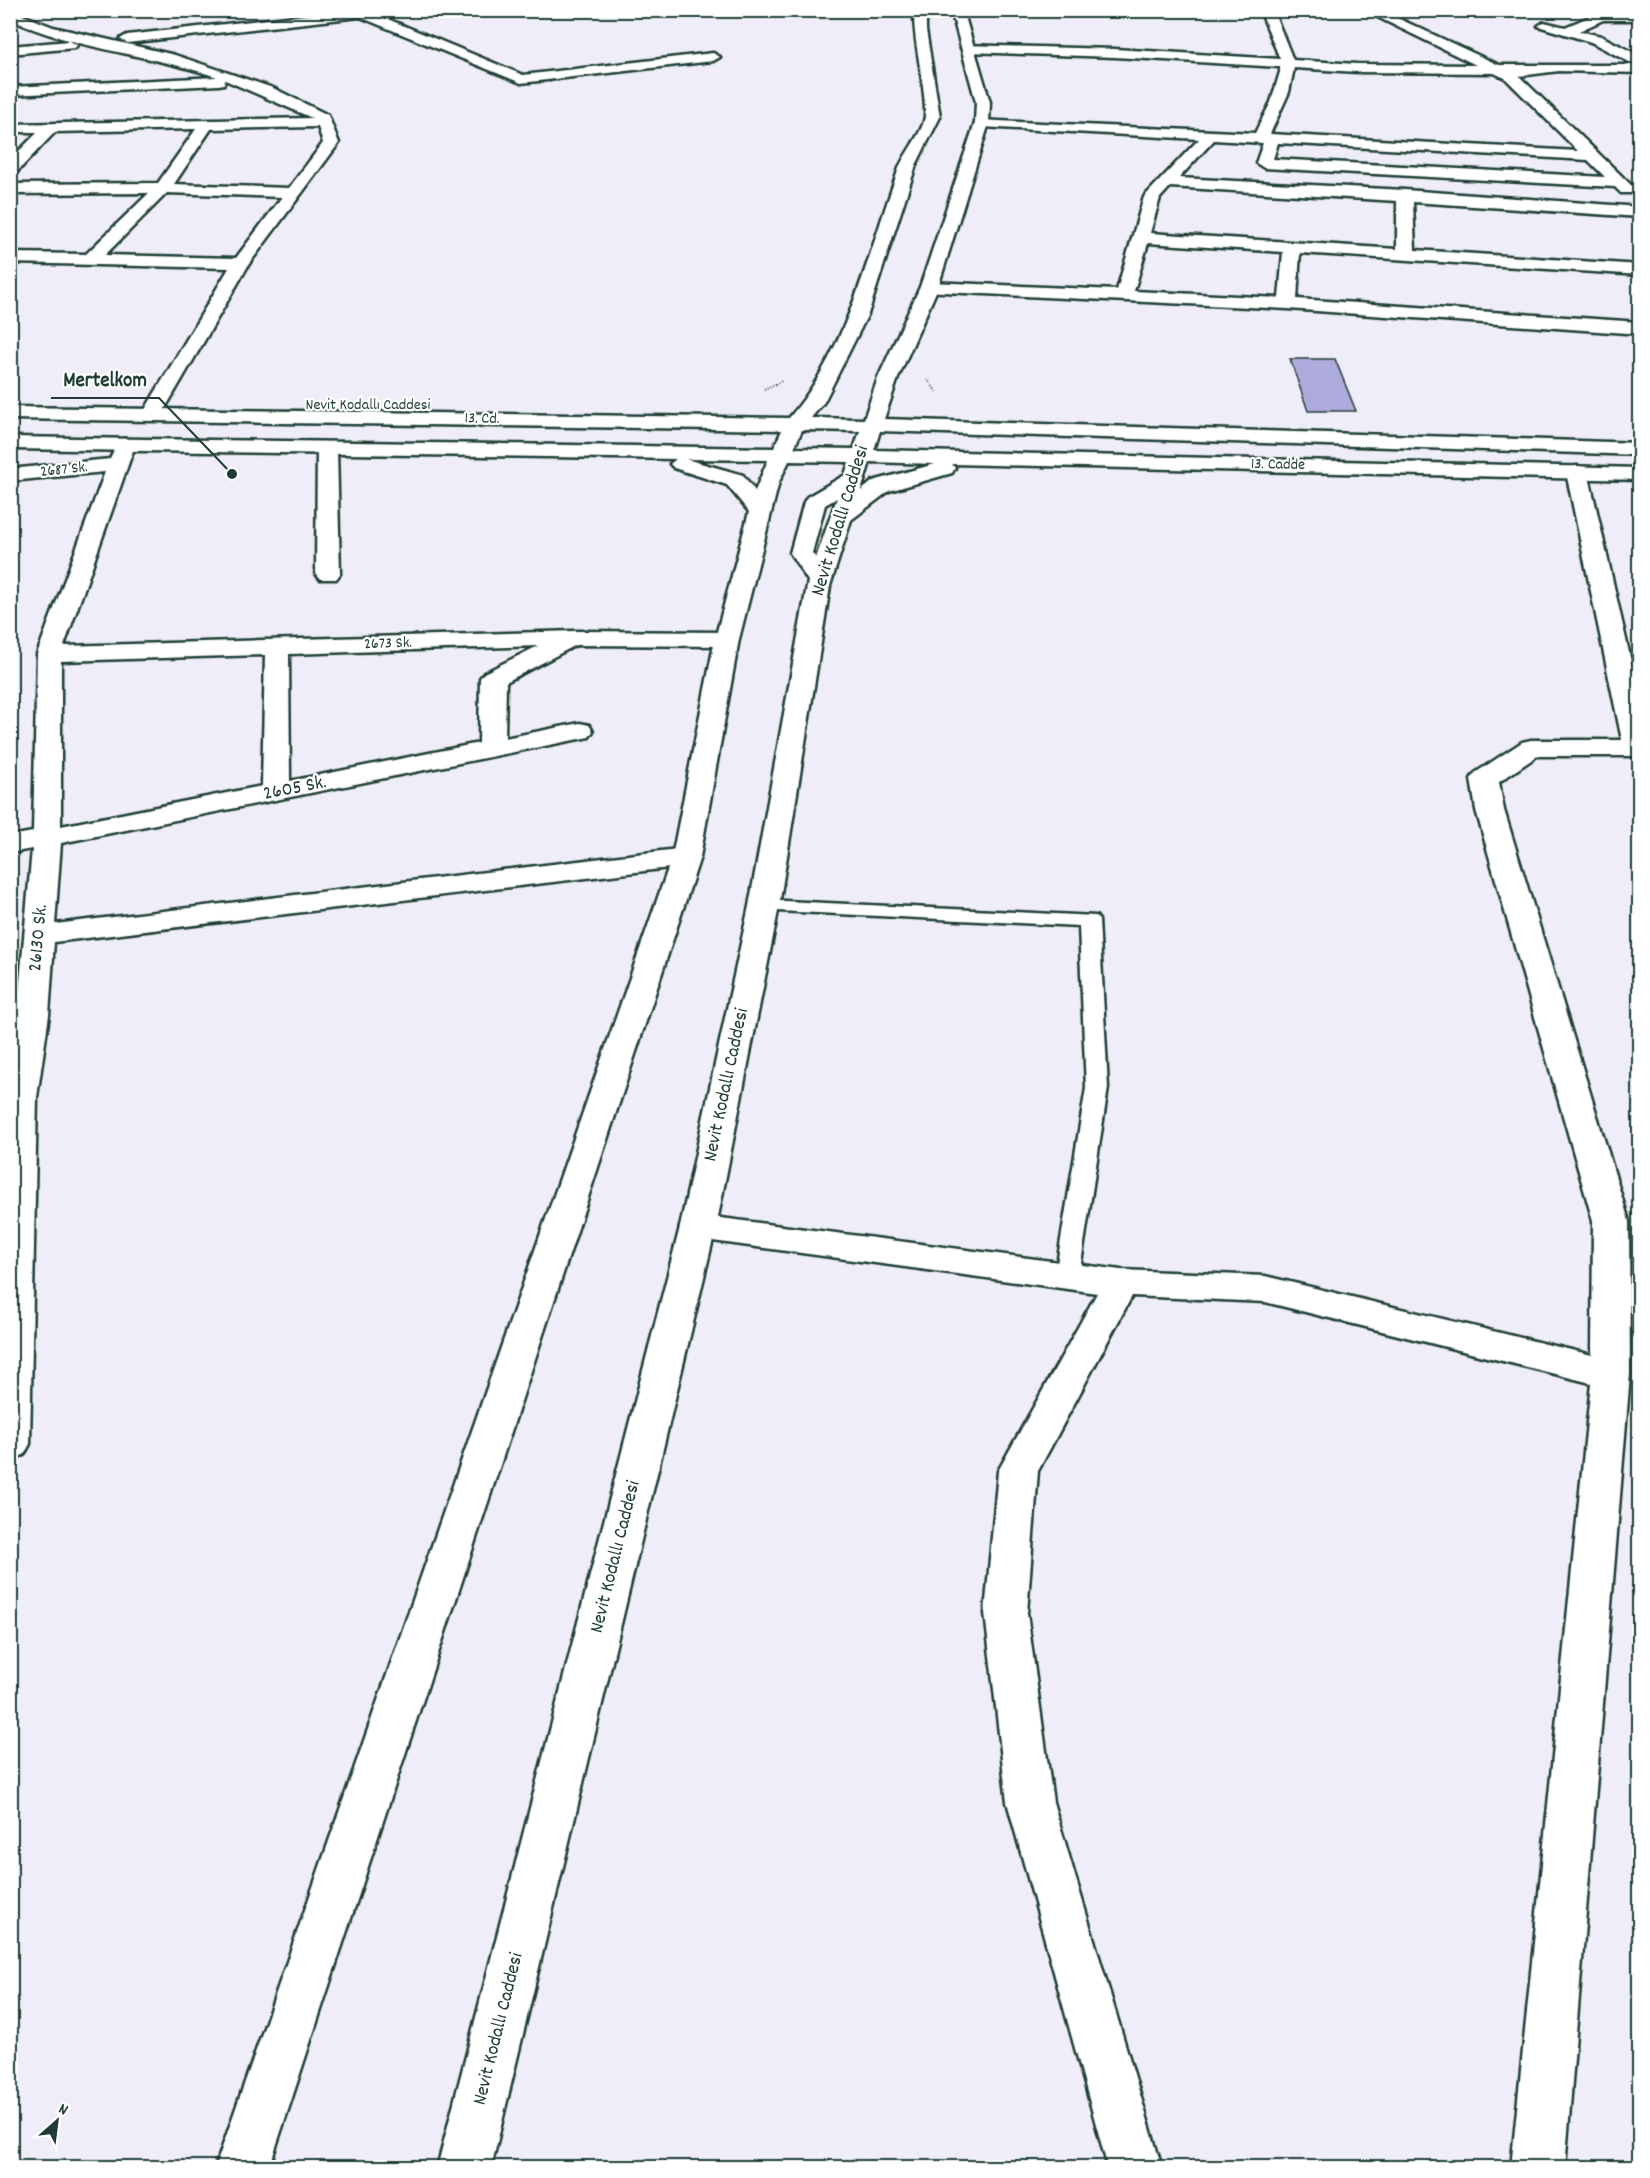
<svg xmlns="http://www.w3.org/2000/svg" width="1650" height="2178" font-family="Dekko,sans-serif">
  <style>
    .building { fill: #adabdc; stroke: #1f3d34; stroke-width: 1.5 }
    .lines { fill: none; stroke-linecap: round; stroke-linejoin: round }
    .lane-casing { stroke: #1f3d34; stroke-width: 5 }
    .street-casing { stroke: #1f3d34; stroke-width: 5 }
    .secondary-casing { stroke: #1f3d34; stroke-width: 5 }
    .path { stroke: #1f3d34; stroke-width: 2; stroke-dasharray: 1 2; stroke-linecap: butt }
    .lane { fill: #fff; fill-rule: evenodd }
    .street { fill: #fff; fill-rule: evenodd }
    .secondary { fill: #fff; fill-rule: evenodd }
    .labels { text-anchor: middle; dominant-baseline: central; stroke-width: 4.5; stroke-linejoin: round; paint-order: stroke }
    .far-street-label { font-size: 16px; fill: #1f3d34; stroke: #fff }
    .street-label { font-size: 20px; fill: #1f3d34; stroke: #fff }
    .leader { fill: none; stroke: #1f3d34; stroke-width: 2 }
    .callout-dot { fill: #1f3d34; stroke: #fff; stroke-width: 2 }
    .callout-label { font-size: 21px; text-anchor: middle; font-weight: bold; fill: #1f3d34; stroke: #fff; stroke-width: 4.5; stroke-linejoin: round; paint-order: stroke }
  </style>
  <rect width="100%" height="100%" fill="#efeef8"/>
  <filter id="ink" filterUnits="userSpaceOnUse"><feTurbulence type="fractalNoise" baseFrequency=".0167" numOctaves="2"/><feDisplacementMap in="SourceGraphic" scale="12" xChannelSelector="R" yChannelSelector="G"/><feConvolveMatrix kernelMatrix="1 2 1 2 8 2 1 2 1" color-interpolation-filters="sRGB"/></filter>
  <g filter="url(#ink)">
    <polygon class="building" points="1290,359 1335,359 1356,411 1308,411"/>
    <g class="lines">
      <defs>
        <polygon id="lane" points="764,900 1096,916 1099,920 1108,1088 1079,1276 1076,1282 1067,1285 1058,1282 1055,1276 1086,1088 1079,926 757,910 754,906 757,902"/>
        <g id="street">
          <path d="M10,10L53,27L175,55L273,88L328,115L339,143L249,264L160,417H146L143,413L229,268L10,263V253L86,254L149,193L10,194V184L158,183L196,129L55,132L16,173L10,175V160L38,132H10V124L312,118L225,80L224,84L219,85L10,95V87L217,77C150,54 72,49 10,19ZM318,127L323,143L289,188L174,184L211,129ZM167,193L282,197L236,258L105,255Z"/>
          <polygon points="349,10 394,10 378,15 523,75 713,53 720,57 713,61 521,83 360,17 127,43 120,39 127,35"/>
          <path d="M1260,10H1273L1293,60L1357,64L1476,65L1363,10H1380L1499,65H1635L1591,42L1538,26L1544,22L1565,27L1601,12H1640V20H1603L1579,31L1601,36L1640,56V73L1559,71L1519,76L1633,187L1635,190L1633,193H1621L1615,187L1264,168L1256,163L1263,143L1214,140L1179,178L1405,190L1640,207V217L1413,202L1415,250L1640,265V275L1300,253L1297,299L1640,322V334L1288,309L923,291L920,287L923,283L929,282L1117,290L1144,197L1199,139L982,127L975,123L977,120L1255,133L1271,102L1280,72V67L1115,57L968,52L961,48L963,45L1115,49L1280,59ZM1294,68L1357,72L1494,73L1505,78L1578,151L1270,134L1289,92ZM1278,143L1588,160L1605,177L1273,159ZM1170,187L1397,201V249L1150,233L1160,198ZM1148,243L1283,252L1279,298L1134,291Z"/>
          <polygon points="70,41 77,45 75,48 10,54 10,46"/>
          <path d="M125,439L132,441L135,445L64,646L574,631L727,632L736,634L739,639L736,644L727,646L576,645L506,682L505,738L580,723L589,725L593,731L589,737L61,843L55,924L686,848L696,851L700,857L696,863L686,866L54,942L49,1015L37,1097L30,1444L24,1455L10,1459V1055L17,1015L32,849L10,853V836L33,832L37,654L105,472L10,481V469L110,459L118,441ZM538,646L484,673L480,678L479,743L290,781L289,654ZM265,655L262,786L61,826V661Z"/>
          <polygon points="327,443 334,445 337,449 340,574 336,579 320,579 316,574 317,449 320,445"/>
          <polygon points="1577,466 1585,467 1588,472 1640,701 1640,756 1537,756 1499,782 1504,810 1629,1221 1630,1374 1565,2168 1511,2168 1591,1383 1265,1302 1132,1296 1038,1471 1027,1613 1053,1802 1162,2168 1108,2168 1007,1802 985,1613 998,1471 1097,1293 698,1239 685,1236 680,1227 685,1218 698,1215 1121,1270 1265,1276 1592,1355 1593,1221 1476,810 1471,779 1475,773 1522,742 1531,740 1622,740 1566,472 1569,467"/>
        </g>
        <path id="secondary" d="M914,10H926V30L940,117L916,165L868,314L824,402L811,418L864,419L878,378L920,287L975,123L976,102L951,10H963L990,102L989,123L938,287L898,378L884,419L1640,443V455L880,431L874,450L1640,468V480L952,464L955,468L952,473L889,491L851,520L830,586L779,906L716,1227L491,2168H437L680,1227L749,906L808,581L790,553L804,502L807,497L845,475L849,462L789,461L779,482L739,639L700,857L269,2168H215L672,857L715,639L749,512L727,485L674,468L670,464L676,459L10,449V437L774,448L782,430L10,419V407L789,418C848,351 869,250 899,168C905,153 925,129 925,115C926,83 913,45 914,10ZM802,430L860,431L854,449L794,448ZM686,459L768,460L755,491L743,475ZM870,462L935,464L873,481L861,491ZM837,498L816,558L812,553L825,505Z"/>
      </defs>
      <use href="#lane" class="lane-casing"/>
      <use href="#street" class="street-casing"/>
      <use href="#secondary" class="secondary-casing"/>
      <g class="path">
        <polyline points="927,379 937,392"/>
        <polyline points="764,389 782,381"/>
      </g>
      <use href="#lane" class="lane"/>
      <use href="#street" class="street"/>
      <use href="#secondary" class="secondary"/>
    </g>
  </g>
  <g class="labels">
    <g class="far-street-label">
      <text x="368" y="405">Nevit Kodallı Caddesi</text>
      <text transform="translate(482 419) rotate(1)">13. Cd.</text>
      <text transform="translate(1278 465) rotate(1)">13. Cadde</text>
      <text transform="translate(64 470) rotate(-6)">2687 Sk.</text>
      <text transform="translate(388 644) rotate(-2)">2673 Sk.</text>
    </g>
    <g class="street-label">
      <text transform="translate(841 521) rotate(-73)">Nevit Kodallı Caddesi</text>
      <text transform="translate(295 789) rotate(-11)">2605 Sk.</text>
      <text transform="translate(39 938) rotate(-85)">26130 Sk.</text>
      <text transform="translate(727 1085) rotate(-78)">Nevit Kodallı Caddesi</text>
      <text transform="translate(616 1557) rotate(-76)">Nevit Kodallı Caddesi</text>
      <text transform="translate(499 2029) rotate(-76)">Nevit Kodallı Caddesi</text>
    </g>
  </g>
  <path class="leader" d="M232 474L159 398H51"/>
  <circle class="callout-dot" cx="232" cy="474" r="6"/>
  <g class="callout-label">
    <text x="105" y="386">Mertelkom</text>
  </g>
  <rect width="1650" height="2178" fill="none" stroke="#fff" stroke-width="36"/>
  <rect x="18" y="18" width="1614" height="2142" fill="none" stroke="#1f3d34" stroke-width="2" filter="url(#ink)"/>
  <g transform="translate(57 2121) rotate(28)" stroke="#ffffff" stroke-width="4.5" paint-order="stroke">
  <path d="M0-4.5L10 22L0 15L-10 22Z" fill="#1f3d34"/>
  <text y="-9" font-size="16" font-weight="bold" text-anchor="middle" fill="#1f3d34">N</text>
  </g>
</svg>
